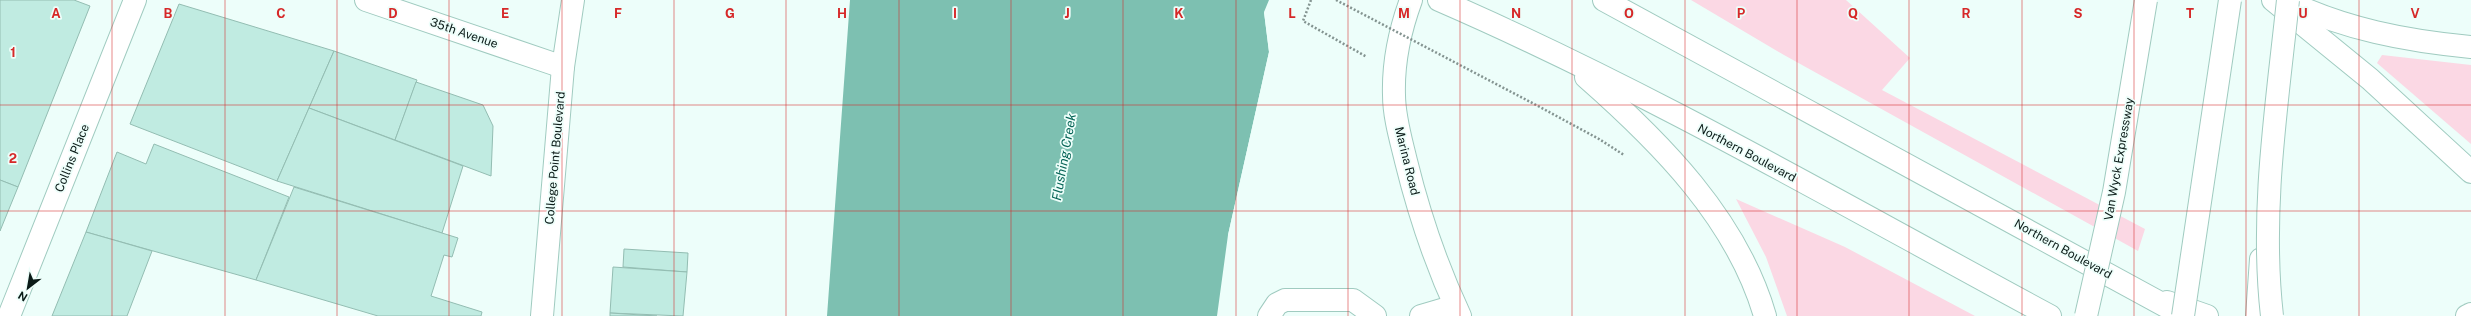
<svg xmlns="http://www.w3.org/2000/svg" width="2471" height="316" font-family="'Public Sans',sans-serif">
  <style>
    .green { fill: #fbd8e4 }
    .water { fill: #7dc0b1 }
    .pier { fill: #edfefa }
    .building { fill: #c0ebe1; stroke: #93bdb2 }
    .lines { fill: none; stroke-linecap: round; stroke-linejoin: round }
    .minor-casing { stroke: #a0cbc0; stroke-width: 24 }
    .major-casing { stroke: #a0cbc0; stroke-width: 24 }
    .highway-casing { stroke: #a0cbc0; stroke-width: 24 }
    .path { stroke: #849491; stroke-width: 2.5; stroke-dasharray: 2 2; stroke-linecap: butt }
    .minor { stroke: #fff; stroke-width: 22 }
    .major { stroke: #fff; stroke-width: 22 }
    .highway { stroke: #fff; stroke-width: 22 }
    .highway-bridge-casing { stroke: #a0cbc0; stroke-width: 24; stroke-linecap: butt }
    .path-bridge { stroke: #849491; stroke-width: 2.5; stroke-dasharray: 2 2; stroke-linecap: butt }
    .highway-bridge { stroke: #fff; stroke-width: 22 }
    .grid { fill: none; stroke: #d62828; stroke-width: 1; stroke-opacity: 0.55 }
    .labels { text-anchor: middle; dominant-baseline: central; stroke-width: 3.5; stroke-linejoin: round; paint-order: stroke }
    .street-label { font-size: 12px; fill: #0a1a17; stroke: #edfefa }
    .water-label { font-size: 13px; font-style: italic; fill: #086658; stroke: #edfefa }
    .grid-label { font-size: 13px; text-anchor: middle; font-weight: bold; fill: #d62828; stroke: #edfefa; stroke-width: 3.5; stroke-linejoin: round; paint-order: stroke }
  </style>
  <rect width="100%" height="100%" fill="#edfefa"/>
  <g class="green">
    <polygon points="1691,0 1846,0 1910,58 1882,90 2145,229 2138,251 1784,55"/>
    <polygon points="2382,55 2471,65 2471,144 2377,63"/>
    <polygon points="1736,199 1845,247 1975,316 1787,316 1766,257"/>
  </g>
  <polygon class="water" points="850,0 1269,0 1264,12 1269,52 1228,235 1217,316 827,316"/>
  <polygon class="pier" points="1264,12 1266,14 1271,53 1230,235 1228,235 1269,52"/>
  <g class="building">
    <polygon points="0,0 74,0 90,6 18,187 0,180"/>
    <polygon points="179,4 334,51 277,181 130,124"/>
    <polygon points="334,51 417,80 395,140 309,108"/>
    <polygon points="416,82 483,105 493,126 491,176 395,140"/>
    <polygon points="309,108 463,166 442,233 277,181"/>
    <polygon points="154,144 289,197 256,280 86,232 117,152 146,164"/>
    <polygon points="0,180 18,187 0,231"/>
    <polygon points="294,187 458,238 452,257 444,255 431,296 482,312 481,316 378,316 256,280"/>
    <polygon points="86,232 152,251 127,316 52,316"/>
    <polygon points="624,249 688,253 687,272 623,267"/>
    <polygon points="613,267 687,272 683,316 610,313"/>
    <polygon points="610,313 657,316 610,316"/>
  </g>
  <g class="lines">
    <defs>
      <g id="minor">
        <polyline points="366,0 563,67"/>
        <path d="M1411,0C1400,30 1393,63 1394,95C1394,117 1401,140 1406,161C1419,214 1437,267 1460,316"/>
        <polyline points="2273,0 2370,79 2471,172"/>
        <path d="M2285,0C2343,29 2407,41 2471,47"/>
        <polyline points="2167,302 2207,316"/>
        <polyline points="9,316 135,0"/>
        <polyline points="1269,316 1277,304 1285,300 1353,300 1375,316"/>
        <polyline points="1421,316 1455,306"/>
        <polyline points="2467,316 2471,314"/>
      </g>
      <g id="major">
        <path d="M1439,0C1649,91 1849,208 2050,316"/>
        <polyline points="1604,0 2184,316"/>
        <path d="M1586,77C1660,142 1737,219 1765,316"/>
        <polyline points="542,316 563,67 573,0"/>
      </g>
      <polyline id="highway" points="2257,316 2261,259"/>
    </defs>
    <use href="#minor" class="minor-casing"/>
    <use href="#major" class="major-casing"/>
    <use href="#highway" class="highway-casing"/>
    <g class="path">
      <polyline points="1311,0 1303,21 1367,57"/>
      <polyline points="1538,106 1599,139 1624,155"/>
    </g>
    <use href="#minor" class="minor"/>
    <use href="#major" class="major"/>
    <use href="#highway" class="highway"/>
    <defs>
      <g id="highway-bridge">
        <polyline points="2086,316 2114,192 2146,0"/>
        <polyline points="2183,316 2230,0"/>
        <path d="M2272,316C2260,211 2277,105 2288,0"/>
      </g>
    </defs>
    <use href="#highway-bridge" class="highway-bridge-casing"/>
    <polyline class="path-bridge" points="1336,0 1538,106"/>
    <use href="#highway-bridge" class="highway-bridge"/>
  </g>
  <path class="grid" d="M112,0V316M225,0V316M337,0V316M449,0V316M562,0V316M674,0V316M786,0V316M899,0V316M1011,0V316M1123,0V316M1236,0V316M1348,0V316M1460,0V316M1572,0V316M1685,0V316M1797,0V316M1909,0V316M2022,0V316M2134,0V316M2246,0V316M2359,0V316M0,105H2471M0,211H2471"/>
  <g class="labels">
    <g class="street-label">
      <text transform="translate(464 33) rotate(19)">35th Avenue</text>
      <text transform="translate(1747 153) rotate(28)">Northern Boulevard</text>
      <text transform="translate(72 158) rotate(-68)">Collins Place</text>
      <text transform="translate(555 158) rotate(-85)">College Point Boulevard</text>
      <text transform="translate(2119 159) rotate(-80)">Van Wyck Expressway</text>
      <text transform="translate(1407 161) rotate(76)">Marina Road</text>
      <text transform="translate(2063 249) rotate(29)">Northern Boulevard</text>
    </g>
    <g class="water-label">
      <text transform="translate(1064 157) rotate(-80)">Flushing Creek</text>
    </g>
  </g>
  <g class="grid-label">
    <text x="56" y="18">A</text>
    <text x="168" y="18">B</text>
    <text x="281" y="18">C</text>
    <text x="393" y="18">D</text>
    <text x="505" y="18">E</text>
    <text x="618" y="18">F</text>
    <text x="730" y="18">G</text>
    <text x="842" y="18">H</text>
    <text x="955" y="18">I</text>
    <text x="1067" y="18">J</text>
    <text x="1179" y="18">K</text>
    <text x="1292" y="18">L</text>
    <text x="1404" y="18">M</text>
    <text x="1516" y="18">N</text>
    <text x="1629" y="18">O</text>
    <text x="1741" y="18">P</text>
    <text x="1853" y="18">Q</text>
    <text x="1966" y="18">R</text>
    <text x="2078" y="18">S</text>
    <text x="2190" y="18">T</text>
    <text x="2303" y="18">U</text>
    <text x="2415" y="18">V</text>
    <text x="13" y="57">1</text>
    <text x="13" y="163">2</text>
  </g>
  <g transform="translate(28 288) rotate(211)" stroke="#edfefa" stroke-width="3" paint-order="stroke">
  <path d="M0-3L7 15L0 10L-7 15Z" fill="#0a1a17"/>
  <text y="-6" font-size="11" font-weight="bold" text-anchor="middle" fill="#0a1a17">N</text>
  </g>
</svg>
